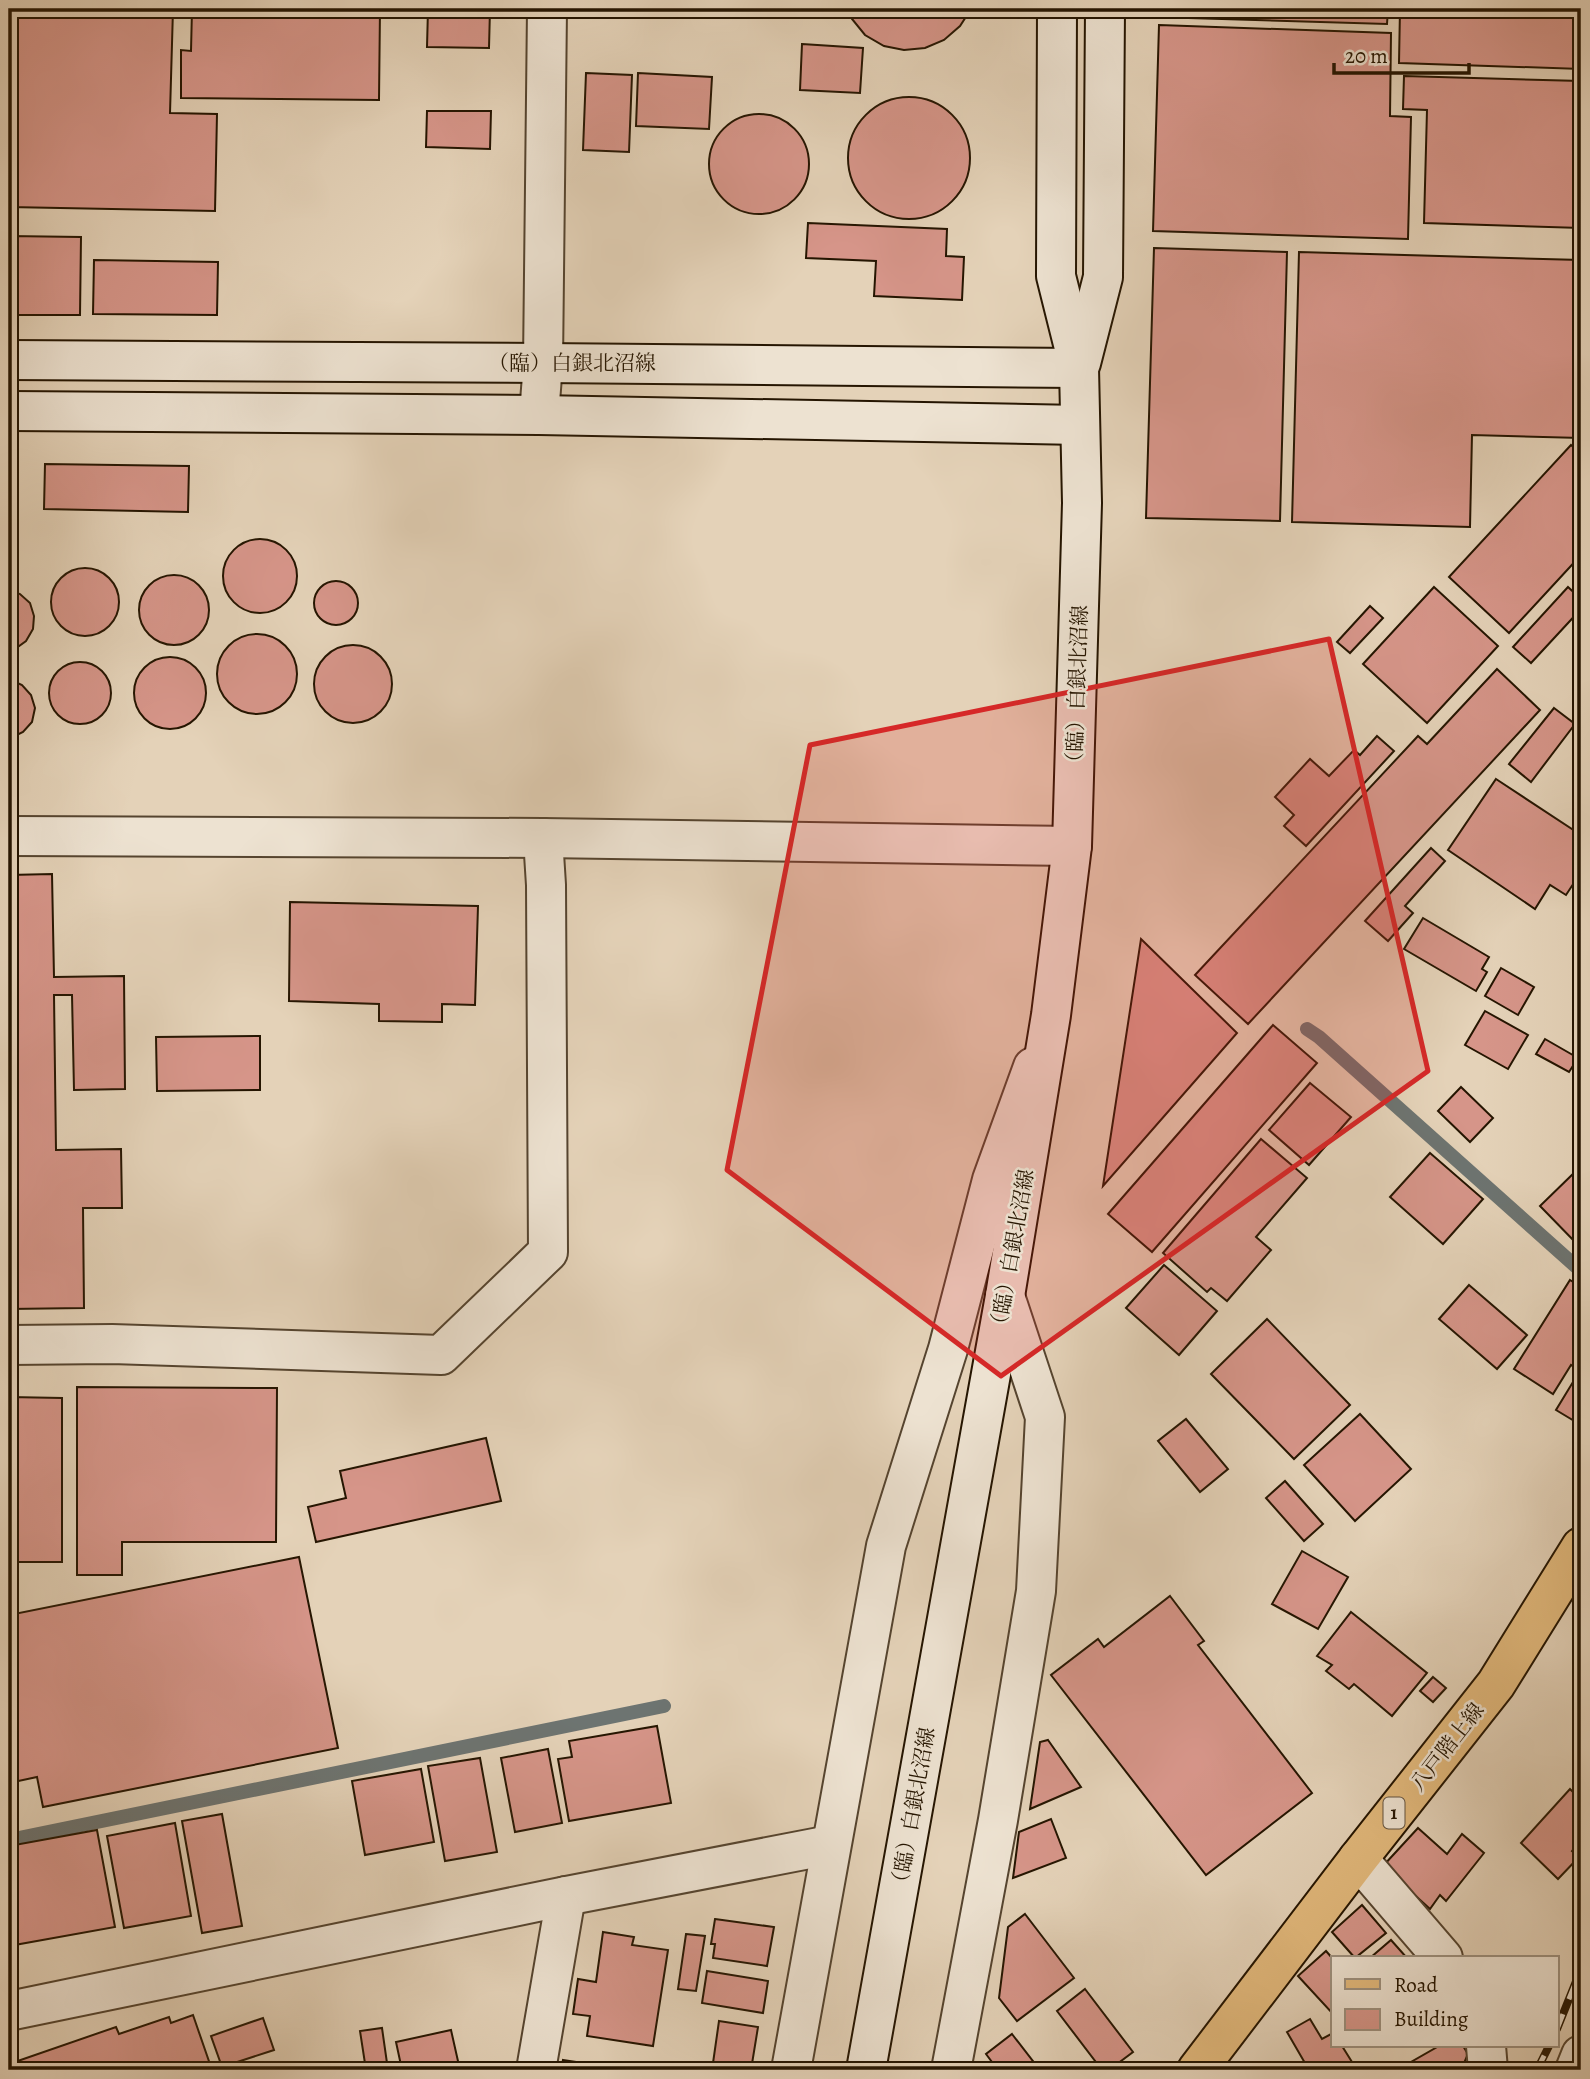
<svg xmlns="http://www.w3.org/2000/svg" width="1590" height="2079" font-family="Alegreya,'Noto Serif JP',serif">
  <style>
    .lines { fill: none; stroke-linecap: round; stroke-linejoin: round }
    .stream { stroke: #6d7471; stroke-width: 14 }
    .building { fill: #d69589; stroke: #251501; stroke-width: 2 }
    .street-casing { stroke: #55442f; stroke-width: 42 }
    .secondary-casing { stroke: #251501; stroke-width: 42 }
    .primary-casing { stroke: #251501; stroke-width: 42 }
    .street { stroke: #ede2d1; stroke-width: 38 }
    .secondary { stroke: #ede2d1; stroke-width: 38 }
    .primary { stroke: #e2b97c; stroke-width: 38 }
    .rail-casing { stroke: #251501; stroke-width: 8 }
    .rail { stroke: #ede2d1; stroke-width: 5; stroke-dasharray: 16; stroke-linecap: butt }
    .marked { fill: #d62828; fill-opacity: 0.2; stroke: #d62828; stroke-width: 5; stroke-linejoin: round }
    .labels { text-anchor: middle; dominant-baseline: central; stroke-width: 5; stroke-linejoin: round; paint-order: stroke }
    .shield { fill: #ede2d1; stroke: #61523f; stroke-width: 2 }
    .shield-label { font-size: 19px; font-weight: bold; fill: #251501 }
    .street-label { font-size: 21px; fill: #251501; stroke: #ede2d1 }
  </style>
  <rect width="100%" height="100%" fill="#e4d2b8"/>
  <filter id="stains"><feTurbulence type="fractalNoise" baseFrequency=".00286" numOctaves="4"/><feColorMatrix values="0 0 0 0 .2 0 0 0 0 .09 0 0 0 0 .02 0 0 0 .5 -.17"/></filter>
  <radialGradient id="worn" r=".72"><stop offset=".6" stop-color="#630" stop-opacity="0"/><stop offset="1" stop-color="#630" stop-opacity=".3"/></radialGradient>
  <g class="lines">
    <g class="stream">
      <polyline points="1307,1029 1319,1037 1581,1271"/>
      <polyline points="9,1840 664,1706"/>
    </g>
  </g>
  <g class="building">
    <polygon points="9,9 173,9 170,113 217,114 215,211 9,207"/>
    <polygon points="192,9 380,9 379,100 181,98 181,50 191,51"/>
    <polygon points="428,9 490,9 489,48 427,47"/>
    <polygon points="848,9 971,9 960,26 944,40 925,48 904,50 884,46 865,35 852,19"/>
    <polygon points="1156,9 1388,9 1387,24 1156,17"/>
    <polygon points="1400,9 1581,9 1581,69 1399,63"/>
    <polygon points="1159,25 1391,33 1390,116 1411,117 1408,239 1153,231"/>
    <polygon points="802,44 863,48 860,93 800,90"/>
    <polygon points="586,73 632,75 629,152 583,150"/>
    <polygon points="638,73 712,77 709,129 636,126"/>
    <polygon points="1404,76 1581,81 1581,228 1424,223 1427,110 1403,109"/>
    <circle cx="909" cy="158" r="61"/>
    <polygon points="427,111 491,111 490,149 426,147"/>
    <circle cx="759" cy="164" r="50"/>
    <polygon points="808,223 947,229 946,256 964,257 962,300 874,296 876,261 806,258"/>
    <polygon points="9,236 81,237 80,315 9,315"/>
    <polygon points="1154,248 1287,252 1280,521 1146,518"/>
    <polygon points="1299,252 1581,260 1581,438 1472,435 1470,527 1292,522"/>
    <polygon points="94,260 218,262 217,315 93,314"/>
    <polygon points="1571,445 1581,454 1581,555 1509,633 1449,577"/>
    <polygon points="45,464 189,466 188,512 44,509"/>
    <circle cx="260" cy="576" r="37"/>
    <circle cx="85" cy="602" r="34"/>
    <circle cx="174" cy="610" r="35"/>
    <circle cx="336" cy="603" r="22"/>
    <polygon points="1434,587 1498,646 1427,723 1363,664"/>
    <polygon points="1568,587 1581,599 1581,609 1531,663 1513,647"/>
    <polygon points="9,590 20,594 30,603 34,616 33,629 26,641 15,649 9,649"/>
    <polygon points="1370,606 1383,618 1350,653 1337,642"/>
    <circle cx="257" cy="674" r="40"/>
    <circle cx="353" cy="684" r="39"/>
    <circle cx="170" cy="693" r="36"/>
    <circle cx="80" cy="693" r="31"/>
    <polygon points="1497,669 1540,710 1248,1024 1195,975 1418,736 1427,744"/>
    <polygon points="9,679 22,685 31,695 35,708 32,722 23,732 9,739"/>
    <polygon points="1554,708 1575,724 1531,782 1509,764"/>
    <polygon points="1377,736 1394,751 1306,846 1284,826 1294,815 1275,797 1310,759 1329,776 1354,750 1360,755"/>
    <polygon points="1496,779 1581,835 1581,872 1566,895 1550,885 1535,909 1448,850"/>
    <polygon points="1431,848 1445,861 1405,906 1413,913 1388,941 1365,921"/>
    <polygon points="52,874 54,977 124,976 125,1089 74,1090 72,995 54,995 56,1150 121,1149 122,1208 83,1208 84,1308 9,1309 9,875"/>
    <polygon points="290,902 478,906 475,1005 442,1004 442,1022 379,1021 379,1004 289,1001"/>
    <polygon points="1423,918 1489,957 1482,969 1487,972 1476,991 1404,949"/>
    <polygon points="1141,939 1237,1033 1103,1186"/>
    <polygon points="1501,968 1534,987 1518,1015 1485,996"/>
    <polygon points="1485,1011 1528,1035 1508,1069 1465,1045"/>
    <polygon points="1273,1025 1317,1063 1152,1252 1108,1214"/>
    <polygon points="260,1036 260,1090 157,1091 156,1037"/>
    <polygon points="1545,1039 1578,1058 1569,1072 1536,1054"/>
    <polygon points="1310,1083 1351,1117 1309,1165 1269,1130"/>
    <polygon points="1461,1087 1493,1118 1470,1142 1438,1111"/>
    <polygon points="1261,1139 1307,1178 1256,1237 1271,1250 1227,1301 1211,1288 1207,1292 1163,1253"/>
    <polygon points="1430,1153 1483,1199 1443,1244 1390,1197"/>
    <polygon points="1576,1171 1581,1176 1580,1247 1540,1206"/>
    <polygon points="1164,1265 1217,1311 1179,1355 1126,1308"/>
    <polygon points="1570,1280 1581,1287 1581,1372 1571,1365 1553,1394 1514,1369"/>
    <polygon points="1469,1285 1527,1335 1497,1369 1439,1319"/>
    <polygon points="1267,1319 1350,1405 1294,1459 1211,1374"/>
    <polygon points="1576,1377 1581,1380 1581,1425 1556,1410"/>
    <polygon points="77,1387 277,1388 276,1542 122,1542 122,1575 77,1575"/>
    <polygon points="9,1397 62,1398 62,1562 9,1562"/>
    <polygon points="1360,1414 1411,1469 1355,1521 1304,1465"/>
    <polygon points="1186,1419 1228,1469 1200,1492 1158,1441"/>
    <polygon points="486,1438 501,1501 316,1542 308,1507 346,1498 340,1471"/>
    <polygon points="1285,1481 1323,1524 1304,1541 1266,1498"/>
    <polygon points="1302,1551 1348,1577 1318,1629 1272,1604"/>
    <polygon points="299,1557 338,1748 43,1807 37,1777 9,1783 9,1615"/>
    <polygon points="1170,1596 1204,1641 1198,1645 1312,1793 1206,1875 1051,1675 1098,1639 1104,1647"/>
    <polygon points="1351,1612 1427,1673 1392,1716 1354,1684 1349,1689 1326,1671 1332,1665 1317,1656"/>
    <polygon points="1433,1677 1446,1688 1433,1702 1420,1691"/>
    <polygon points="657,1726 671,1803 569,1821 558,1759 572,1757 569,1741"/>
    <polygon points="1048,1740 1081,1787 1030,1809 1040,1742"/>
    <polygon points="548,1749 562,1823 515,1832 501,1758"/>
    <polygon points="480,1758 497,1852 445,1861 428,1766"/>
    <polygon points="421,1769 434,1842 365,1855 352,1781"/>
    <polygon points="1570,1789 1581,1800 1581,1839 1572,1851 1579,1857 1558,1879 1521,1843"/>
    <polygon points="222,1814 242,1926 202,1933 182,1821"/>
    <polygon points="1051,1819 1066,1858 1013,1878 1019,1832"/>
    <polygon points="175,1823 191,1916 124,1928 107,1836"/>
    <polygon points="1418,1828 1447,1854 1462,1834 1484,1853 1446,1901 1440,1895 1430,1909 1383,1866"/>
    <polygon points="97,1830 115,1927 9,1946 9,1846"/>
    <polygon points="1362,1905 1386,1933 1355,1958 1332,1932"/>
    <polygon points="1025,1914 1074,1978 1017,2021 999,1998 1008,1927"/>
    <polygon points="715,1919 774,1927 767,1966 713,1958 715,1944 711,1944"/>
    <polygon points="603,1932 634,1937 632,1945 668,1950 653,2046 587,2036 590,2016 573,2014 578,1979 596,1982"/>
    <polygon points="686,1934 705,1936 696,1991 678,1989"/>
    <polygon points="1391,1940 1407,1958 1370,1958"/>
    <polygon points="1326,1951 1333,1959 1333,2014 1298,1976"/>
    <polygon points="707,1971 768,1981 763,2013 702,2003"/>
    <polygon points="1085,1989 1133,2052 1109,2070 1102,2070 1057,2011"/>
    <polygon points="193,2015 212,2070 9,2070 9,2064 116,2027 119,2034 169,2017 171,2023"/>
    <polygon points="263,2018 274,2050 222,2067 211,2036"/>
    <polygon points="1310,2019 1322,2039 1333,2033 1333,2046 1342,2046 1357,2070 1309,2070 1287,2032"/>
    <polygon points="719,2021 758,2027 751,2070 712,2070"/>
    <polygon points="382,2028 388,2070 366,2070 360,2031"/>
    <polygon points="451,2030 460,2070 402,2070 396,2042"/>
    <polygon points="1012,2034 1039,2069 1038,2070 998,2070 986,2054"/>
    <polygon points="1439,2046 1463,2046 1468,2054 1461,2070 1397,2070"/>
    <polygon points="563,2060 629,2070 634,2070 561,2070"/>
  </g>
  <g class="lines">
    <defs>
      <g id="street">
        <polyline points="539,415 543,363 547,9"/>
        <polyline points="9,836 543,838 1072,846"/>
        <polyline points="9,1345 112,1344 441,1355 548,1252 546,885 543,838"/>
        <polyline points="1358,1859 1443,1958"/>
        <polyline points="9,2011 566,1896 830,1845"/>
        <polyline points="1486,2046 1488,2070"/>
        <polyline points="536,2070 566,1896"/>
        <polyline points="791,2070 886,1546 948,1349 992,1180 1033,1067"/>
        <polyline points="951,2070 998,1820 1036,1591 1045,1417 1005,1296"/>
        <polyline points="1575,2070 1581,2055"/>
      </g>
      <g id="secondary">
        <polyline points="9,360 543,363 1079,368"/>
        <polyline points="1081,363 1103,277 1105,9"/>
        <polyline points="9,411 539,415 1080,425"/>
        <polyline points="866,2070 1005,1296 1051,1015 1072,846 1082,503 1079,368 1056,276 1057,9"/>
      </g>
      <polyline id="primary" points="1197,2070 1358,1859 1496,1684 1581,1547"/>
    </defs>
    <use href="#street" class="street-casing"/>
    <use href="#secondary" class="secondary-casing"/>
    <use href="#primary" class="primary-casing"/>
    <use href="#street" class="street"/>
    <use href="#secondary" class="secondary"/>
    <use href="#primary" class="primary"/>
    <defs>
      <g id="rail">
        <polyline points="1557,2029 1581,1969"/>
        <polyline points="1537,2070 1549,2046"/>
      </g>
    </defs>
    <use href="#rail" class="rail-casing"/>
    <use href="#rail" class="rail"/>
  </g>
  <path class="marked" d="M1329,639L1428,1071L1001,1376L727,1170L810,745Z"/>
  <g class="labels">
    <rect class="shield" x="1383.5" y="1797.5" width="21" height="31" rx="5"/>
    <g class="shield-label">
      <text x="1394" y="1813">1</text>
    </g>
    <g class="street-label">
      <text x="572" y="363">（臨）白銀北沼線</text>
      <text transform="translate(1077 689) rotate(-88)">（臨）白銀北沼線</text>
      <text transform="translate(1012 1252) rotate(-80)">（臨）白銀北沼線</text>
      <text transform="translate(1447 1747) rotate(-52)">八戸階上線</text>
      <text transform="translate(913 1810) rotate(-80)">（臨）白銀北沼線</text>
    </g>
  </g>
  <rect width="1590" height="2079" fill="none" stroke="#e4d2b8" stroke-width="35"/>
  <rect x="10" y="10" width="1569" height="2058" fill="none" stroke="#251501" stroke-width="3.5"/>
  <rect x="18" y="18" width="1555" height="2044" fill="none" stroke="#251501" stroke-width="2"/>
  <rect x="1331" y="1956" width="228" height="91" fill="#ede2d1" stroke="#9d907e" stroke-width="2"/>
  <rect x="1345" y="1979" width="35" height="10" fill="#e2b97c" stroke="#9d907e" stroke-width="2"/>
  <text x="1394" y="1992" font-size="21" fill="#251501">Road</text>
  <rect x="1345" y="2009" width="35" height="21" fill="#d69589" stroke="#9d907e" stroke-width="2"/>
  <text x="1394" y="2026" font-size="21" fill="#251501">Building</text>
  <path d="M1334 63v10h135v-10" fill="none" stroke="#251501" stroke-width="3.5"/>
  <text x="1345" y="63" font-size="21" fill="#251501" stroke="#ede2d1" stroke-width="5" paint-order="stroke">20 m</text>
  <rect width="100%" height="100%" filter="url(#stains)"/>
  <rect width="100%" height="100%" fill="url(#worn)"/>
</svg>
